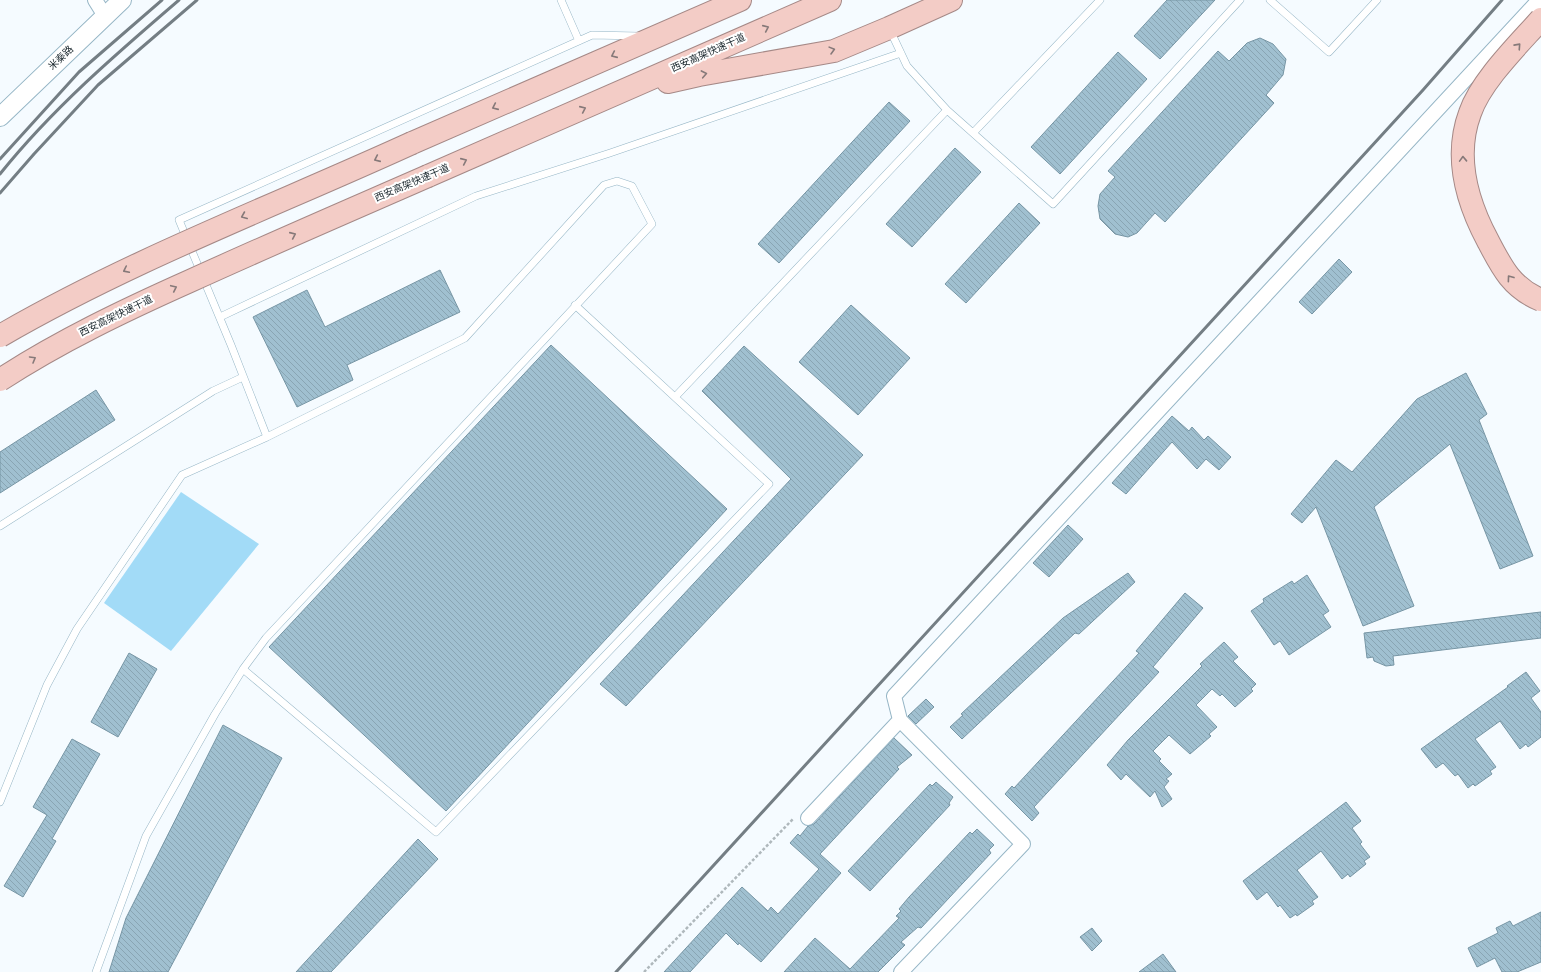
<svg xmlns="http://www.w3.org/2000/svg" width="1541" height="972" font-family="'Fira Sans','Noto Sans SC',sans-serif">
<style>
.garden{fill:#a2dbf7}
.building{fill:url(#building-back-hatch);stroke:#7695a4}
.lines{fill:none;stroke-linecap:round;stroke-linejoin:round}
.service-casing{stroke:#96b6c6;stroke-width:8}
.minor-casing{stroke:#96b6c6;stroke-width:16}
.tertiary-casing{stroke:#96b6c6;stroke-width:20}
.trunk-casing{stroke:#a58987;stroke-width:24}
.path{stroke:#afb8bc;stroke-width:2.5;stroke-dasharray:3 2;stroke-linecap:butt}
.service{stroke:#fff;stroke-width:7}
.minor{stroke:#fff;stroke-width:14}
.tertiary{stroke:#fff;stroke-width:18}
.trunk{stroke:#f3ccc6;stroke-width:22}
.rail{stroke:#747e84;stroke-width:3}
.trunk-bridge-casing{stroke:#a58987;stroke-width:24;stroke-linecap:butt}
.trunk-bridge{stroke:#f3ccc6;stroke-width:22}
.oneway{stroke:#867979}
.labels{text-anchor:middle;dominant-baseline:central;stroke-width:4;stroke-linejoin:round;paint-order:stroke}
.street-label{font-size:10px;fill:#19262c;stroke:#fff}
</style>
<defs>
<pattern id="building-back-hatch" width="6" height="6" patternUnits="userSpaceOnUse"><rect width="6" height="6" fill="#a0c0d0"/><path d="M-1 5l2 2M0 0l6 6M5-1l2 2" fill="none" stroke="#89a5b3"/></pattern>
</defs>
<rect width="100%" height="100%" fill="#f5fbff"/>
<path class="garden" d="M181,492L259,544L171,651L104,603Z"/>
<path class="building" d="M1167,0H1215L1160,59L1134,36Z
M1260,38L1273,44L1286,59L1283,75L1266,95L1274,103L1165,222L1155,213L1137,233L1128,237L1115,234L1100,219L1098,206L1100,194L1115,177L1108,171L1218,51L1229,61L1247,43Z
M1118,52L1147,79L1060,174L1031,147Z
M889,102L910,121L779,263L758,244Z
M955,148L981,172L912,247L886,224Z
M1019,203L1040,223L966,303L945,284Z
M1339,259L1352,272L1312,314L1299,302Z
M440,270L460,312L347,365L353,380L297,407L253,317L307,290L325,327Z
M851,305L910,358L858,415L799,362Z
M551,345L727,509L446,811L269,647Z
M744,346L863,455L626,706L600,684L791,479L702,391Z
M1466,373L1487,414L1479,420L1533,556L1500,569L1450,444L1374,507L1414,606L1363,626L1316,507L1302,523L1291,514L1336,460L1352,472L1417,399Z
M96,390L115,420L0,493V452Z
M1172,416L1189,431L1192,427L1204,440L1208,436L1231,457L1219,470L1206,459L1197,469L1172,442L1126,494L1112,483Z
M1068,525L1083,539L1049,577L1033,563Z
M1128,573L1135,582L1079,634L1075,633L962,739L950,727L963,715L961,714L1063,618Z
M1307,575L1329,611L1323,615L1331,627L1289,655L1280,641L1274,645L1251,611L1264,602L1263,599L1292,581L1294,584Z
M1185,593L1203,608L1153,667L1159,672L1034,807L1039,813L1032,821L1005,794L1012,786L1014,788L1139,653L1136,651Z
M1541,612V638L1393,656L1394,665L1386,666L1374,661L1373,657L1367,658L1364,633Z
M1224,642L1238,657L1233,661L1256,684L1251,689L1253,691L1235,707L1222,694L1220,696L1212,689L1196,705L1217,727L1209,734L1211,736L1190,754L1169,735L1153,751L1161,759L1159,761L1172,774L1166,779L1169,781L1164,787L1172,799L1162,807L1155,791L1150,797L1126,774L1121,780L1107,765L1128,740L1202,666L1200,664Z
M129,653L157,669L118,737L91,722Z
M1526,672L1540,691L1531,698L1541,712V737L1528,747L1526,744L1520,749L1500,721L1475,739L1496,767L1490,771L1492,774L1475,786L1473,784L1468,788L1458,774L1455,776L1443,763L1436,768L1421,749L1508,687L1507,686Z
M926,699L934,707L916,724L908,716Z
M223,725L282,758L168,972H109L126,918Z
M894,738L912,755L897,767L899,769L820,854L841,873L761,962L739,943L738,945L726,933L690,972H664L742,887L768,911L771,907L778,914L819,869L790,843L798,834L800,836L808,826L814,824Z
M72,739L100,754L52,839L56,841L23,897L4,886L47,815L33,807Z
M936,782L953,797L949,803L950,805L870,891L848,871L930,784L932,786Z
M1346,802L1361,821L1352,828L1362,842L1360,844L1370,857L1364,861L1366,864L1350,877L1348,874L1342,879L1321,851L1297,870L1318,897L1312,901L1314,904L1297,916L1296,914L1290,918L1280,905L1278,907L1267,892L1257,900L1243,881Z
M977,829L994,845L989,850L991,853L921,928L918,927L901,942L905,945L878,972H784L815,938L850,969L899,918L896,916L901,911L899,909L909,897L970,832L972,834Z
M418,839L438,859L331,972H296Z
M1541,912V962L1517,972H1502L1495,958L1477,967L1468,948L1498,933L1496,928L1510,921L1513,926Z
M1092,928L1102,941L1092,951L1080,937Z
M1163,954L1176,972H1139Z"/>
<g class="lines">
<g class="service-casing">
<path id="service" d="M561,0L579,41
M1270,0L1329,52L1377,0
M890,30L907,66L947,110L1053,204L1240,0
M973,133L1100,0
M220,317L476,196L610,153L901,53
M676,396L947,110
M0,526L213,391L243,377
M243,669L436,832L769,484L575,305
M0,802L47,685L77,629L182,475L267,437L231,345L179,220L592,35L639,36
M96,972L146,836L215,714L243,669L266,638L652,224L632,186L617,181L604,185L465,338L267,437"/>
</g>
<g class="minor-casing">
<path id="minor" d="M95,0L105,16
M808,818L900,720
M901,972L1023,844L900,720L894,696L1539,0"/>
</g>
<g class="tertiary-casing">
<path id="tertiary" d="M0,117L122,0"/>
</g>
<g class="trunk-casing">
<path id="trunk" d="M668,82L699,75L834,51L889,28L951,0
M412,143L740,0
M428,176L830,0"/>
</g>
<path class="path" d="M644,972L794,818"/>
<use href="#service" class="service"/>
<use href="#minor" class="minor"/>
<use href="#tertiary" class="tertiary"/>
<use href="#trunk" class="trunk"/>
<path class="rail" d="M0,159L79,72L162,0
M0,174C52,109 116,54 179,0
M0,193L34,154L98,85L197,0
M616,972L1423,90L1502,0"/>
<g class="trunk-bridge-casing">
<path id="trunk-bridge" d="M1541,19C1518,45 1481,81 1470,113C1454,156 1467,202 1488,241C1502,268 1512,288 1541,300
M0,336C131,260 274,206 412,143
M0,380C60,341 125,310 190,281C269,245 348,211 428,176"/>
</g>
<use href="#trunk-bridge" class="trunk-bridge"/>
</g>
<defs><path id="oneway-chevron" d="M-2-3.5L2.5 0L-2 3.5" fill="none" stroke-width="1.6" stroke-linecap="round" stroke-linejoin="round"/></defs>
<g class="oneway">
<use href="#oneway-chevron" transform="translate(766 28) rotate(-24)"/>
<use href="#oneway-chevron" transform="translate(1518 46) rotate(-48)"/>
<use href="#oneway-chevron" transform="translate(832 50) rotate(-15)"/>
<use href="#oneway-chevron" transform="translate(614 55) rotate(156)"/>
<use href="#oneway-chevron" transform="translate(704 74) rotate(-11)"/>
<use href="#oneway-chevron" transform="translate(495 107) rotate(156)"/>
<use href="#oneway-chevron" transform="translate(583 109) rotate(-24)"/>
<use href="#oneway-chevron" transform="translate(377 159) rotate(156)"/>
<use href="#oneway-chevron" transform="translate(1463 159) rotate(-92)"/>
<use href="#oneway-chevron" transform="translate(464 161) rotate(-24)"/>
<use href="#oneway-chevron" transform="translate(244 216) rotate(157)"/>
<use href="#oneway-chevron" transform="translate(293 235) rotate(-24)"/>
<use href="#oneway-chevron" transform="translate(126 270) rotate(154)"/>
<use href="#oneway-chevron" transform="translate(1510 278) rotate(-126)"/>
<use href="#oneway-chevron" transform="translate(174 288) rotate(-25)"/>
<use href="#oneway-chevron" transform="translate(33 359) rotate(-30)"/>
</g>
<g class="labels">
<g class="street-label">
<text transform="translate(708 53) rotate(-24)">西安高架快速干道</text>
<text transform="translate(61 58) rotate(-44)">米秦路</text>
<text transform="translate(412 183) rotate(-23)">西安高架快速干道</text>
<text transform="translate(116 316) rotate(-26)">西安高架快速干道</text>
</g>
</g>
</svg>
